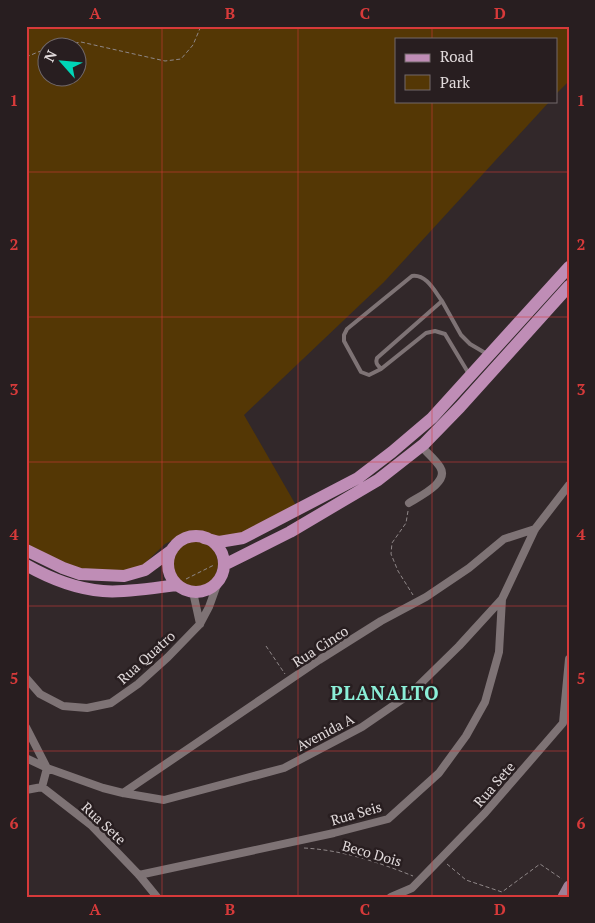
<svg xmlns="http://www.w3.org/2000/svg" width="595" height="923" font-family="'PT Serif',serif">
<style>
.green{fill:#543705;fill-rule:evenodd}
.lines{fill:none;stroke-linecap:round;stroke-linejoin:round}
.path{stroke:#8f8788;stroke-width:1;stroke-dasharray:4 2.5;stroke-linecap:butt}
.lane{stroke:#7e7375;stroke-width:4}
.street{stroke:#7e7375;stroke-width:8}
.secondary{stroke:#9e8096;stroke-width:11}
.primary{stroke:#bf8db6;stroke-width:12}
.grid{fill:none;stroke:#d73a3a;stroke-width:1;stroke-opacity:0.55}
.labels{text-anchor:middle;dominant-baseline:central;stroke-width:5;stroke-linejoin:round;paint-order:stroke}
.street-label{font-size:14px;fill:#e1dadb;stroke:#281e20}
.district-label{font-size:19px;font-weight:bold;letter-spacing:1px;fill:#8befd8;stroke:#281e20}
.neatline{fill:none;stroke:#d73a3a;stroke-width:2}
.grid-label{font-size:16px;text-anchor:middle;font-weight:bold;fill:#d73a3a}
</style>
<rect width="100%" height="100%" fill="#32282a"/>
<path class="green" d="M26,26H569V81L556,94V39H396V101H550L384,282L244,415L297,507L238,538L209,537L194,533L180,536L165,544L141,567L125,574L85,573L26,547ZM48,48H78V78H48Z
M172 564a23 23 0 1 1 46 0a23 23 0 1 1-46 0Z"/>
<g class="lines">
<path class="path" d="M49,48L81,42L165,61L181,59L193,45L201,26
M26,57L48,48
M408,511L406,523L392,543L391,554L398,571L413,595
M186,579L214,565
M266,646L285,674
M304,848C342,850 378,862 413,876
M447,864L466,880L502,892L540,864L562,879"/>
<path class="lane" d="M381,369L369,375L361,372L344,341V335L347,329L412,276C426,274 434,290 442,301
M469,374L445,334L435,331L426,333L381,369C378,365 375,364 377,358L442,301L461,335L470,344L487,354"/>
<path class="street" d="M409,503C420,496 450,482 440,467C435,459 427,453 421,446
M193,592L200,624
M26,678L40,694L63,706L87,708L111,703L138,684L168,657L200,624L209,607L218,582
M26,727L47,768
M26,758L47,768L103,788L123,793L164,800L284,768L362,727L410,694L459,646L502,599L535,529L569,485
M47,768L42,787L91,825L139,875L157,897
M26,790L42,787
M123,793L319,660L381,621L426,597L469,568L504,539L535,529
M139,875L334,833L388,819L439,773L466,736L485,702L499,652L502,599
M391,897L412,888L485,813L563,723L569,659"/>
<path class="secondary" d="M563,897L569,886"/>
<path class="primary" d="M168 564a28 28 0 1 1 56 0a28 28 0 1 1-56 0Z
M204,538L219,542L243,538L358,478L392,452L432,418L569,267
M26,550L63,568L80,574L124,576L145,570L172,550
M26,565C49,578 77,589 103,591C124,593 156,588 177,585
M224,565L290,532L378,480L424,444L460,407L569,286"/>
</g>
<path class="grid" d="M162,26V897M298,26V897M432,26V39M432,101V897M26,172H569M26,317H569M26,462H569M26,606H569M26,751H569"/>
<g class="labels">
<g class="street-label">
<text transform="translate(320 646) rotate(-33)">Rua Cinco</text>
<text transform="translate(146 657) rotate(-42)">Rua Quatro</text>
<text transform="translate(325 732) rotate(-28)">Avenida A</text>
<text transform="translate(494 784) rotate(-49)">Rua Sete</text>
<text transform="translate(356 813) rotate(-16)">Rua Seis</text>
<text transform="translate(104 823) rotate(43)">Rua Sete</text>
<text transform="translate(372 853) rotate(16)">Beco Dois</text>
</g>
<g class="district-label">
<text x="385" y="692">PLANALTO</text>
</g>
</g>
<rect width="595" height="923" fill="none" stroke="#281e20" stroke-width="55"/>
<rect x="395" y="38" width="162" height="65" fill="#281e20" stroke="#72696b"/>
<rect x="405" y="54" width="25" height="8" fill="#bf8db6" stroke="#72696b"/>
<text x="440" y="62" font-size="15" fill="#e1dadb">Road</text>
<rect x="405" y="75" width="25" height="15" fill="#543705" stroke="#72696b"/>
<text x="440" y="88" font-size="15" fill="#e1dadb">Park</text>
<g transform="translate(62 62) rotate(297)"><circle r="24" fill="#281e20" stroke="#72696b"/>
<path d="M0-4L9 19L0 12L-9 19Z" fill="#00d5b7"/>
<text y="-8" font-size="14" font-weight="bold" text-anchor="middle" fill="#e1dadb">N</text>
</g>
<rect x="28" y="28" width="540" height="868" class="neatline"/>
<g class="grid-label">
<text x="95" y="19">A</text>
<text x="230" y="19">B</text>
<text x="365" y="19">C</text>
<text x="500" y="19">D</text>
<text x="14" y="106">1</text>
<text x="581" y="106">1</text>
<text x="14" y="250">2</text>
<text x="581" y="250">2</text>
<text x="14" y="395">3</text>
<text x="581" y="395">3</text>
<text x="14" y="540">4</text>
<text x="581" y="540">4</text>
<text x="14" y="684">5</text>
<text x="581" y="684">5</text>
<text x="14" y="829">6</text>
<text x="581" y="829">6</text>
<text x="95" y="915">A</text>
<text x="230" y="915">B</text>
<text x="365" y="915">C</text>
<text x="500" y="915">D</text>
</g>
</svg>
